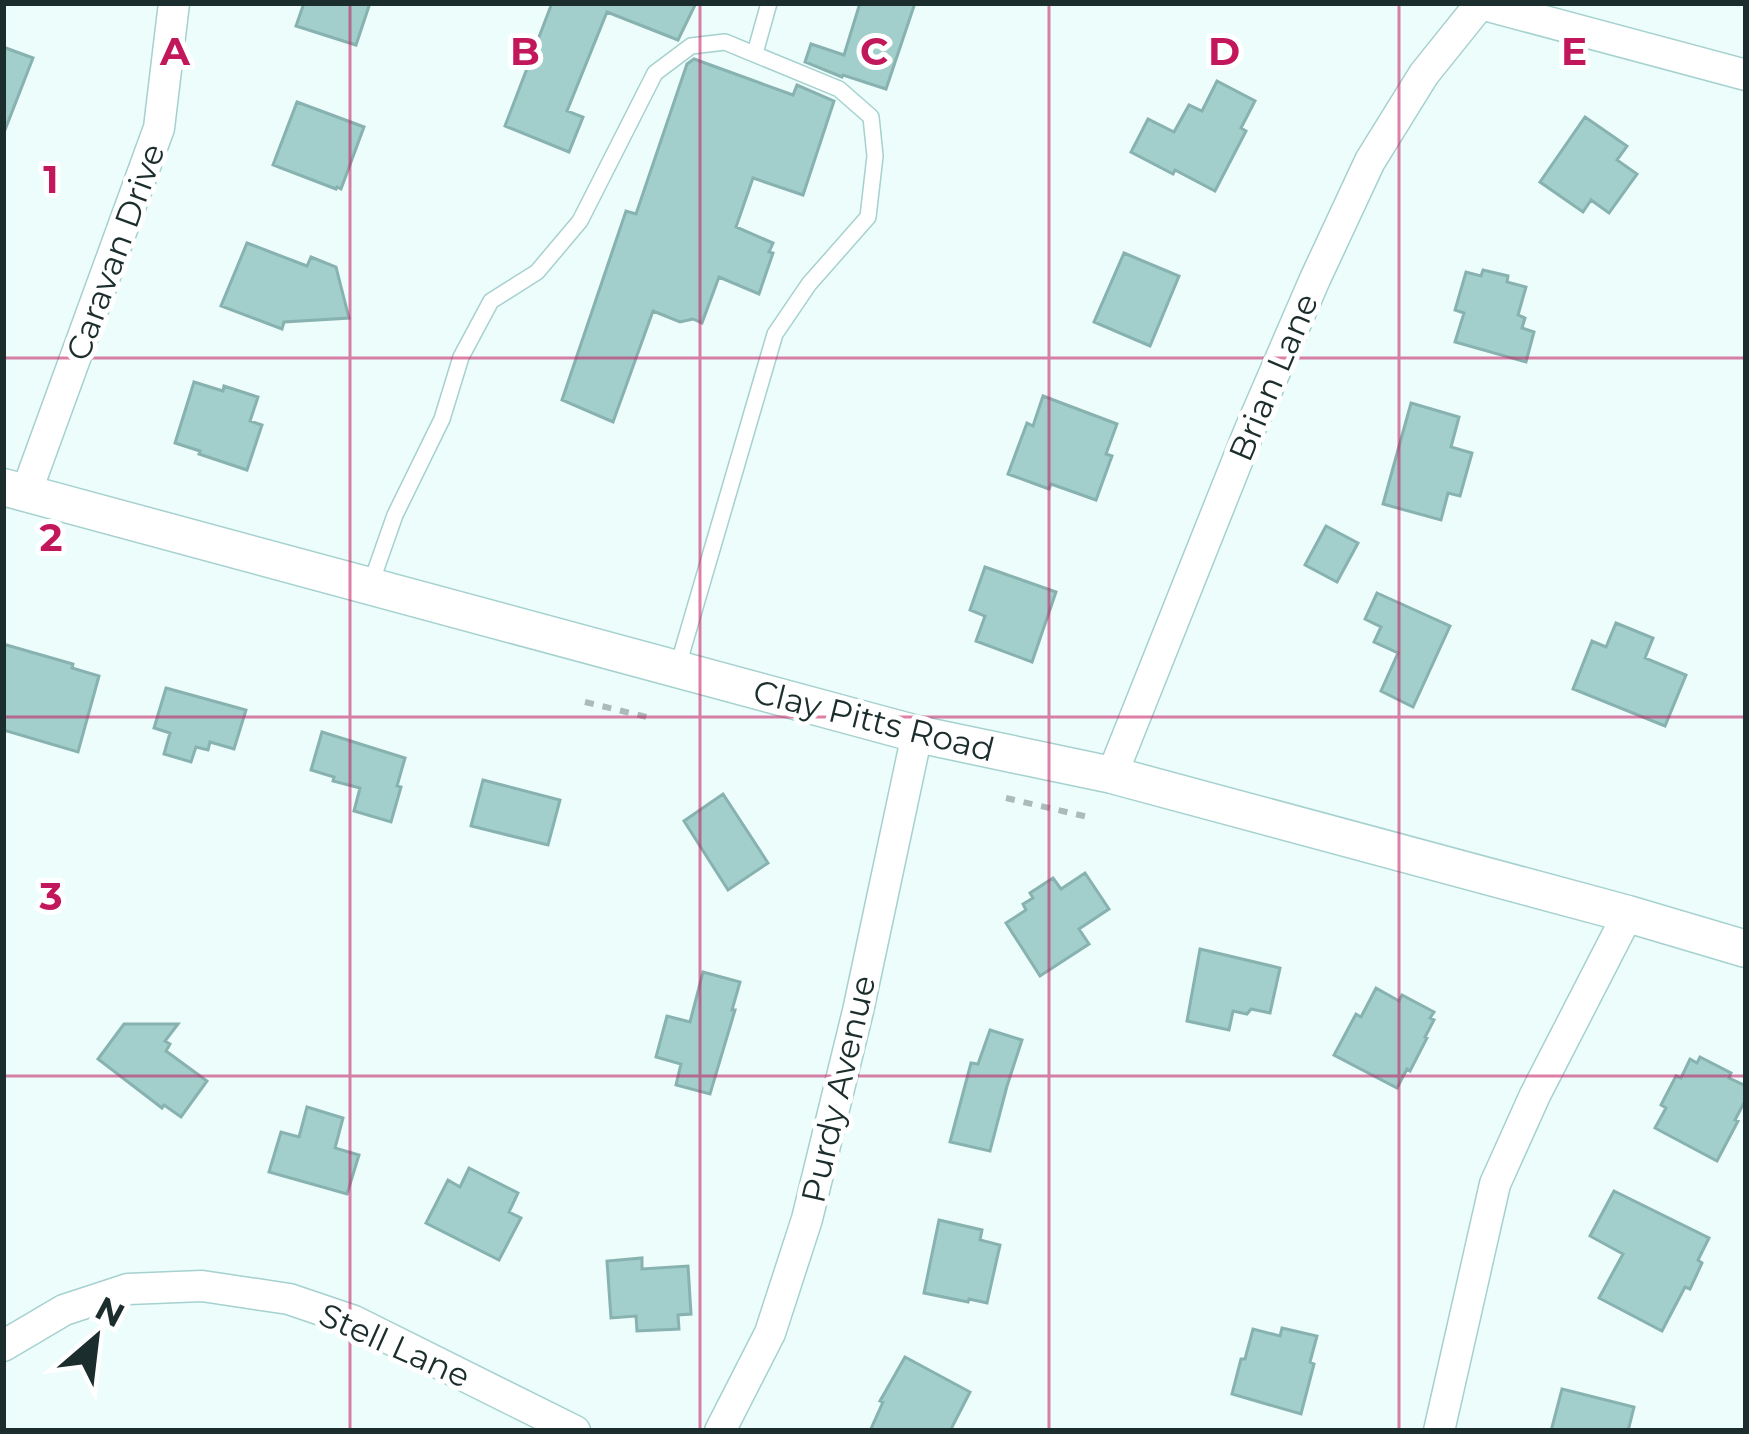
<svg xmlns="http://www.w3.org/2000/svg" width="1749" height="1434" font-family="Montserrat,sans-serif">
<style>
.building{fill:#a2cecc;stroke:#87b2b0;stroke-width:3}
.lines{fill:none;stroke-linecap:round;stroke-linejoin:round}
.service-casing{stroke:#a5d1ce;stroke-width:18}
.minor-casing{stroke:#a5d1ce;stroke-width:33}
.tertiary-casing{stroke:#a5d1ce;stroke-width:39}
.path{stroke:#aabbba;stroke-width:6;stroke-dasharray:9 9;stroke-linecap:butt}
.service{stroke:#fff;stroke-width:15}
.minor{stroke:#fff;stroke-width:30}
.tertiary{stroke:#fff;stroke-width:36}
.grid{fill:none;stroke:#c2185b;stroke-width:3;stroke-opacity:0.55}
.labels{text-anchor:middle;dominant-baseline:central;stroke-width:10;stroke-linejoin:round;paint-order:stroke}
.street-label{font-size:33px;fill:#1b2d2c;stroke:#fff}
.grid-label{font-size:39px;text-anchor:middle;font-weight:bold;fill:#c2185b;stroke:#fff;stroke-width:10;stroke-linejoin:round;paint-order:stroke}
</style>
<rect width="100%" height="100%" fill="#ecfdfc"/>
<path class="building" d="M304,3H370L356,45L296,26Z
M552,3H696L678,40L607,12L567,111L583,117L569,152L505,126Z
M860,3H915L886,89L843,75L842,77L805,62L811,44L844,55Z
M3,47L33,58L5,130H3Z
M694,59L793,95L797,85L834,101L803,195L753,178L736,227L773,243L769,252L773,253L759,294L719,277L702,323L693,319L680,322L653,311L613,422L562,400L626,211L636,214L687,64Z
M1217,81L1255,101L1241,128L1246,131L1215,191L1175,170L1173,174L1131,152L1148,119L1174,132L1189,105L1202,111Z
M297,102L364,127L341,189L337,187L336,189L273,165Z
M1585,117L1627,146L1617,160L1637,174L1609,213L1591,200L1583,212L1540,182Z
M247,243L307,266L311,257L336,267L349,318L284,322L282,329L221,306Z
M1124,253L1179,276L1150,346L1094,322Z
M1483,270L1508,276L1507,282L1526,287L1518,315L1525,318L1522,328L1534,332L1526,362L1455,342L1464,313L1455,310L1466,272L1481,276Z
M194,382L223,391L224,386L258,397L250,421L262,425L247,470L199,454L200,451L175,443Z
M1043,396L1117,424L1106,454L1112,456L1096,500L1051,484L1049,489L1008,474L1027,423L1033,426Z
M1411,403L1459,417L1451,447L1472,453L1460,496L1448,493L1441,520L1383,504Z
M1326,526L1358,543L1337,582L1305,565Z
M985,567L1056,592L1032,662L976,641L985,616L970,610Z
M1377,593L1450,626L1413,707L1381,691L1398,653L1374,642L1381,627L1365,619Z
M1616,623L1653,638L1645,658L1686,675L1665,726L1573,689L1592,641L1606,647Z
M3,644L73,664L72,668L99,676L78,752L3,730Z
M166,688L246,710L234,749L210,742L208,750L196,747L191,762L164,754L170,733L154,728Z
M322,732L405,758L397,786L401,787L391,822L354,811L360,788L333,781L334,777L311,770Z
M483,780L560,800L548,845L471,826Z
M723,794L768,863L728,890L684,821Z
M1085,873L1109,909L1079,929L1089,944L1040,976L1006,923L1026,910L1023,904L1033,898L1030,893L1053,878L1061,889Z
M1200,949L1280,968L1270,1013L1251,1009L1247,1014L1233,1011L1229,1030L1187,1021Z
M703,972L740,982L732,1010H735L710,1094L676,1085L681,1064L656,1057L667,1016L690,1022Z
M1376,988L1399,1001L1402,995L1434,1012L1430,1018L1434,1020L1425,1037L1427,1038L1410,1071L1407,1069L1397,1088L1334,1055L1356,1014L1361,1017Z
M124,1024H178L165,1041L170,1044L166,1051L207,1081L181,1117L164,1105L162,1108L98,1059Z
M990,1030L1022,1040L1007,1086L990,1151L950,1142L971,1063L978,1064Z
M1700,1057L1731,1073L1729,1078L1746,1086V1099L1735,1120L1738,1121L1717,1161L1655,1128L1666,1108L1661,1105L1676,1076L1681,1078L1690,1059L1697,1063Z
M307,1107L343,1118L335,1148L359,1155L347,1194L269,1172L281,1132L299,1137Z
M469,1168L518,1193L509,1212L521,1218L499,1260L426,1223L448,1180L460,1187Z
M1614,1191L1709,1238L1698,1260L1702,1263L1690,1289L1685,1287L1662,1331L1599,1298L1623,1254L1590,1236Z
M939,1220L982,1230L980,1240L1000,1245L987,1303L969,1299L968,1302L924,1293Z
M642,1258V1269L688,1266L691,1314L678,1315L679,1329L637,1331L636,1316L611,1318L607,1261Z
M1282,1328L1317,1336L1310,1362L1314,1364L1301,1414L1232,1394L1241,1359H1245L1253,1329L1280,1336Z
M905,1357L970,1392L950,1431H870L883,1402L880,1401Z
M1562,1389L1634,1407L1628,1431H1551Z"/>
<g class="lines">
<g class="service-casing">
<path id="service" d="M755,53L769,3
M370,586L395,515L442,419L461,357L491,301L537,272L580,221L655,73L691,46L725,42L839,89L871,117L875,156L868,217L809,284L775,334L677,669"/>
</g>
<g class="minor-casing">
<path id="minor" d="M1477,3L1746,75
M26,493L159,128L174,3
M1112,775L1248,434L1315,279L1370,161L1424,74L1481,3
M3,1346L64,1310L128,1289L202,1286L289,1299L354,1321L575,1431
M720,1431L770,1333L807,1219L858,1011L917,734
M1439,1431L1495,1184L1535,1095L1628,914"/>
</g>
<g class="tertiary-casing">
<path id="tertiary" d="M3,487L917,734L1112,775L1628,914L1746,949"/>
</g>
<path class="path" d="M585,702L647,717
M1006,798L1088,817"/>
<use href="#service" class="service"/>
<use href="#minor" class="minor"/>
<use href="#tertiary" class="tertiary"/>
</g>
<path class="grid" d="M350,3V1431M700,3V1431M1049,3V1431M1399,3V1431M3,358H1746M3,717H1746M3,1076H1746"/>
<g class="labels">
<g class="street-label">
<text transform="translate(115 252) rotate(-70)">Caravan Drive</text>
<text transform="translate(1273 377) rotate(-67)">Brian Lane</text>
<text transform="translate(874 720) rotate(14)">Clay Pitts Road</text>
<text transform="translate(838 1089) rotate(-77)">Purdy Avenue</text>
<text transform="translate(395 1345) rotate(24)">Stell Lane</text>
</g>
</g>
<g class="grid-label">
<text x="175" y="65">A</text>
<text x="525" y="65">B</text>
<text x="874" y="65">C</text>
<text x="1224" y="65">D</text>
<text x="1574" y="65">E</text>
<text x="51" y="193">1</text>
<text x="51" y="551">2</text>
<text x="51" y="910">3</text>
</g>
<rect width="1749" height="1434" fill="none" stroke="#1b2d2c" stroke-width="12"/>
<g transform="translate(96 1338) rotate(28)" stroke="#ffffff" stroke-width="9" paint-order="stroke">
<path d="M0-9L21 45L0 30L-21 45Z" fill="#1b2d2c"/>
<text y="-18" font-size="33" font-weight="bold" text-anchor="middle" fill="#1b2d2c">N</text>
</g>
</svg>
